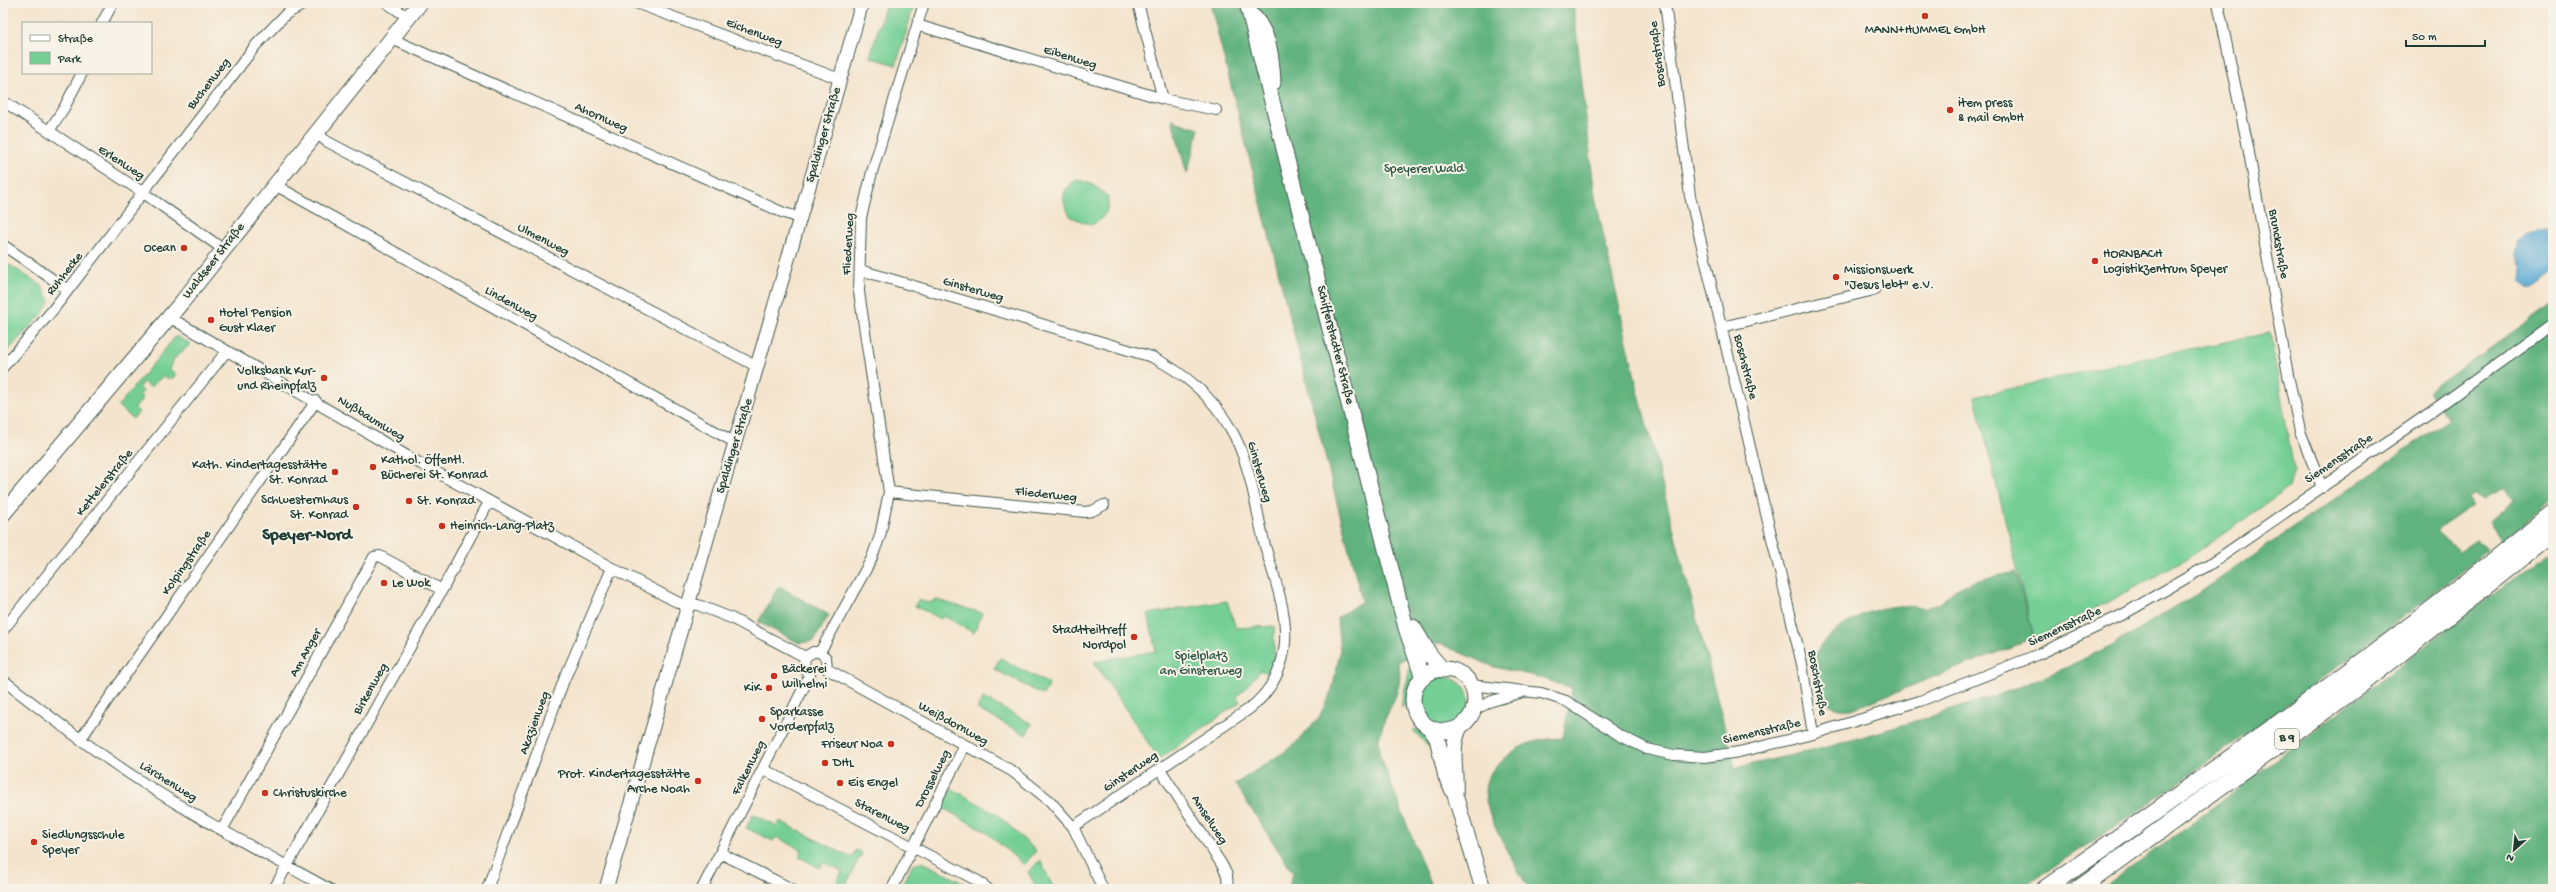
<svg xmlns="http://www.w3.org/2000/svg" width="2556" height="892" font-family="'Gochi Hand',sans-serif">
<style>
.green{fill:#75cf95;stroke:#4a8664}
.forest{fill:#60b27e;stroke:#407859}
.water{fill:#5aa9d4;stroke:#3c7384}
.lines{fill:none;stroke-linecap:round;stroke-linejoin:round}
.minor-casing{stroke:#3f564b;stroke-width:12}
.tertiary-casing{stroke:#3f564b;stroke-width:15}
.secondary-casing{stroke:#3f564b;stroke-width:17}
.trunk-casing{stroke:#3f564b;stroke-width:19}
.minor{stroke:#fff;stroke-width:10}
.tertiary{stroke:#fff;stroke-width:13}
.secondary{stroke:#fff;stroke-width:15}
.trunk{stroke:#fff;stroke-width:17}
.poi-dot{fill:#c8321e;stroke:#f7f3e8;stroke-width:1.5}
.labels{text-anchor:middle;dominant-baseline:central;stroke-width:4;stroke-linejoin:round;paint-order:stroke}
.shield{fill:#f7f3e8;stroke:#60746a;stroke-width:1}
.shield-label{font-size:12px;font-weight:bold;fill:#1f3d34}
.poi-label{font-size:13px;fill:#1f3d34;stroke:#f7f3e8;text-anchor:start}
.street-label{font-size:13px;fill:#1f3d34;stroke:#f7f3e8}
.park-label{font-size:13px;fill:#305a47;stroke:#f7f3e8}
.district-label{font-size:17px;font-weight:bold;fill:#1f3d34;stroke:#f7f3e8}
</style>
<rect width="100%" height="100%" fill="#f7f3e8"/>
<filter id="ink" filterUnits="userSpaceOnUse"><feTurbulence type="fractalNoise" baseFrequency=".025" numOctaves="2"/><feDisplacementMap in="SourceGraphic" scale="8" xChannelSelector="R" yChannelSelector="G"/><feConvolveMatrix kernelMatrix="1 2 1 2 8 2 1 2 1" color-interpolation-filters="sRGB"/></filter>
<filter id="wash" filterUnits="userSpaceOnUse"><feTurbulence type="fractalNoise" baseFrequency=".012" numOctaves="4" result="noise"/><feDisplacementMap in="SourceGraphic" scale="16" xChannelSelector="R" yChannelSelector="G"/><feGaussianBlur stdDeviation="0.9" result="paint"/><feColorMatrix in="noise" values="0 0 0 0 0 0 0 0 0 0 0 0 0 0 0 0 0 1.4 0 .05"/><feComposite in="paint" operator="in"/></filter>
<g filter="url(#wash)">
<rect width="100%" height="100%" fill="#f4e4cd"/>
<path class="green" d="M886,3H903L914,6L896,65L870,57Z
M1076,180C1090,181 1098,188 1108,197C1109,212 1104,219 1091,225L1071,217C1061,201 1060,191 1076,180Z
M3,261L41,285L50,300L43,313L3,356Z
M2270,333L2294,470L2289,488L2190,557L2114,599L2034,638L1975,397L2116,364Z
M176,336L191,344C182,352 174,356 169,369L176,374L172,379L162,377L150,387L143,382L139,387L143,391L140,395L143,398L135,408L139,412L133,419L118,406Z
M918,600L928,603L937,600L982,613L974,633L944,616L941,619L915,606Z
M1227,601L1236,628L1274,626V657L1268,675L1261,670L1237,697L1240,702L1159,759L1094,662L1156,651L1148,614Z
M1000,658L1049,684L1043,695L994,669Z
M1415,666C1416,678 1412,699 1402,708C1401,695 1408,683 1409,670Z
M1419 702a25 25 0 1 1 50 0a25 25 0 1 1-50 0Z
M983,698L1032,724L1026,735L977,709Z
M1421,729C1441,741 1445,787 1450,809L1431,749L1413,730Z
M951,788L998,815L1036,851L1024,865L985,831L941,807Z
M753,814L777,826L780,821L852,858L856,850L862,853L844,889H834L842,871L823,862L820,868L799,857L802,850L776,837L773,841L746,828Z
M1040,860L1042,864L1054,889H1037L1028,872Z
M920,862L925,863L975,889H899L912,866Z"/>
<path class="forest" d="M1210,3H1573L1595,197L1638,391L1735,768L1831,746L1926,718L2012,690L2067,667L2112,645L2202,591L2448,420L2429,391L2553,303V499L2502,541L2489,522L2514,499L2504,488L2484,499L2475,495L2469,498L2472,505L2437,531L2459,551L2476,540L2488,549L2468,567L2305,692L2151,803L2019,889H1529C1515,864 1479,810 1486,783C1488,775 1496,767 1502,761C1520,743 1538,739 1563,738L1572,688L1534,676L1494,667L1438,643L1398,662C1406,691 1386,708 1380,735C1378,740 1379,747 1379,753L1432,889H1288L1293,873L1235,784L1292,747L1319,718L1332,690L1340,652L1337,618L1362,601Z
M1172,120L1199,129L1187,174Z
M2553,549V889H2101L2225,799Z
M2016,572L2034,638L1852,709C1820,713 1817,688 1811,663C1824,630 1864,608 1899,606C1910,605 1924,610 1935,605C1943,602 1948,595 1955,590C1972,579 1997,576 2016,572Z
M779,586L829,615L814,641L799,643L758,622Z"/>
<path class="water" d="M2553,231V275L2534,290L2528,289L2521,282L2522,268L2515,254L2518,242L2526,235Z"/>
</g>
<g filter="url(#ink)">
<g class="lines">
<g class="minor-casing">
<path id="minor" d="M387,3L409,18
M636,3L840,79
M1138,3L1163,99
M1665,3L1690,196L1802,664L1813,734
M2218,3L2248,147L2288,375L2300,431L2322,487
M102,23L113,3
M917,25L1163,99L1216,110
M392,39L784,213L801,218
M3,101L142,192L223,249
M49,131L64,108L82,73
M317,133L326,141L758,367
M275,185L736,443
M3,245L68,290
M860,270L1152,357C1184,373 1210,394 1229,426C1250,460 1255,504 1264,542C1273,576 1290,615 1284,651C1280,675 1268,694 1249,709L1073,827
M169,317L421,464L612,568L679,603L698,605L731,618L805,657
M1722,327L1874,290
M3,367L52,311L256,45L286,14L306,3
M889,492L1085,512L1092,511L1104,505
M3,630L226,352
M820,652L871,560L880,536L889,492L859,292L861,218L872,172L924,3
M820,652L826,658L827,669
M827,669L1012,771L1050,801L1073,827L1103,889
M810,675L804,668L805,657L813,652H820
M3,680C49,716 94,751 142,782C202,821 266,854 329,889
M1471,685L1541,693L1566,701L1619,735L1647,749L1674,755L1705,757L1739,752L1813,734L1920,701L2037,655L2122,615L2209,565L2428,414L2553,324
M1474,710L1492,701L1523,692
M80,740L316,401
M763,769L978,881L988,889
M1160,769L1222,865L1227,875L1228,889
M222,830L374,557L380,556L442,590
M720,853L792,889
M274,889L442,590L489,502
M487,889L564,680L612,568
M702,889L810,675
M892,889L965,745"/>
</g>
<g class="tertiary-casing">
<path id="tertiary" d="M606,889L862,3"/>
</g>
<g class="secondary-casing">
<path id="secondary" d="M1247,3L1406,628L1423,678
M1254,17C1270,35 1272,61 1273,83
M3,514L182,302L420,3
M1413,627L1430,655L1443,670
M1413 700a31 31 0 1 1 62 0a31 31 0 1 1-62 0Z
M1429,727L1437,738L1446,777L1455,795L1483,889
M1455,794C1457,770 1449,749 1460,727"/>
</g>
<g class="trunk-casing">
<path id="trunk" d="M2045,889C2218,768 2390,647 2553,513
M2079,889L2360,685L2553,533"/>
</g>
<use href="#minor" class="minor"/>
<use href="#tertiary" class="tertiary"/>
<use href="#secondary" class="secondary"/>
<use href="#trunk" class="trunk"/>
</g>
</g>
<g class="poi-dot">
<circle cx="1925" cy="16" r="4"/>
<circle cx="1950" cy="110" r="4"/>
<circle cx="184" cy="248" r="4"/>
<circle cx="2095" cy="261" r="4"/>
<circle cx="1836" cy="277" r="4"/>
<circle cx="211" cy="320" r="4"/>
<circle cx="324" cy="378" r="4"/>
<circle cx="373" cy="467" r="4"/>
<circle cx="335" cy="472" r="4"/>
<circle cx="409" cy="501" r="4"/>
<circle cx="356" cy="507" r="4"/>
<circle cx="442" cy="526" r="4"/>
<circle cx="384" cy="583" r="4"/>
<circle cx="1134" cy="637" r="4"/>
<circle cx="774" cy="676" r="4"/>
<circle cx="769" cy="688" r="4"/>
<circle cx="762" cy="719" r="4"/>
<circle cx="891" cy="744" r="4"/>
<circle cx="825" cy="763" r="4"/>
<circle cx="698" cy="781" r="4"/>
<circle cx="840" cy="783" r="4"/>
<circle cx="265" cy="793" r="4"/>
<circle cx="34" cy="842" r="4"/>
</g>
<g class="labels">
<rect class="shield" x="2275" y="729" width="24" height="20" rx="3"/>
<g class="shield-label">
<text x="2287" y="739">B 9</text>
</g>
<g class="poi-label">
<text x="1925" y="30" text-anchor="middle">MANN+HUMMEL GmbH</text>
<text x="1958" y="103">item press<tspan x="1958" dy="15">&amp; mail GmbH</tspan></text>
<text x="176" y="248" text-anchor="end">Ocean</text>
<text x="2103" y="254">HORNBACH<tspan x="2103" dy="15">Logistikzentrum Speyer</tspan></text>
<text x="1844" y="270">Missionswerk<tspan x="1844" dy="15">"Jesus lebt" e.V.</tspan></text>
<text x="219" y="313">Hotel Pension<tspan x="219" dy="15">Gust Klaer</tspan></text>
<text x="316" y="371" text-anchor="end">Volksbank Kur-<tspan x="316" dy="15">und Rheinpfalz</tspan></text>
<text x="381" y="460">Kathol. Öffentl.<tspan x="381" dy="15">Bücherei St. Konrad</tspan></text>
<text x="327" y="465" text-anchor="end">Kath. Kindertagesstätte<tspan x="327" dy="15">St. Konrad</tspan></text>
<text x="348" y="500" text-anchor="end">Schwesternhaus<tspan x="348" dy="15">St. Konrad</tspan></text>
<text x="417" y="501">St. Konrad</text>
<text x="450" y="526">Heinrich-Lang-Platz</text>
<text x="392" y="583">Le Wok</text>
<text x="1126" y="630" text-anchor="end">Stadtteiltreff<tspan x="1126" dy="15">Nordpol</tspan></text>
<text x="782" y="669">Bäckerei<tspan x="782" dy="15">Wilhelmi</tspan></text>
<text x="761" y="688" text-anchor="end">KiK</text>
<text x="770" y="712">Sparkasse<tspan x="770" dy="15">Vorderpfalz</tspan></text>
<text x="883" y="744" text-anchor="end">Friseur Noa</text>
<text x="833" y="763">DHL</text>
<text x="690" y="774" text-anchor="end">Prot. Kindertagesstätte<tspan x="690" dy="15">Arche Noah</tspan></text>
<text x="848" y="783">Eis Engel</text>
<text x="273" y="793">Christuskirche</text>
<text x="42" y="835">Siedlungsschule<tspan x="42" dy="15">Speyer</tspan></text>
</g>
<g class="street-label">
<text transform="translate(754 33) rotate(21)">Eichenweg</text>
<text transform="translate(1658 54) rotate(-97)">Boschstraße</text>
<text transform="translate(1070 58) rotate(17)">Eibenweg</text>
<text transform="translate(209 84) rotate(-52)">Buchenweg</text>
<text transform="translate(601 118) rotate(24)">Ahornweg</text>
<text transform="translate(824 135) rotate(-74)">Spaldinger Straße</text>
<text transform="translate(121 163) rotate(33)">Erlenweg</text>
<text transform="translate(543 240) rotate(28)">Ulmenweg</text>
<text transform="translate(849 244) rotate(-87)">Fliederweg</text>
<text transform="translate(2278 244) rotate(80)">Brunckstraße</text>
<text transform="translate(214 261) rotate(-52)">Waldseer Straße</text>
<text transform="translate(65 274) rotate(-52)">Ruhhecke</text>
<text transform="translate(973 290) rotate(16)">Ginsterweg</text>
<text transform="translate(511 304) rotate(29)">Lindenweg</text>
<text transform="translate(1335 345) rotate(76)">Schifferstadter Straße</text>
<text transform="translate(1745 367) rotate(76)">Boschstraße</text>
<text transform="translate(371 419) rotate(31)">Nußbaumweg</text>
<text transform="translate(735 446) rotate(-73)">Spaldinger Straße</text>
<text transform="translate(2339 459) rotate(-34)">Siemensstraße</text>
<text transform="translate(1259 472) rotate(74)">Ginsterweg</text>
<text transform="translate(105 483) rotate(-51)">Kettelerstraße</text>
<text transform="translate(1046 495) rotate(6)">Fliederweg</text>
<text transform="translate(187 563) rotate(-55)">Kolpingstraße</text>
<text transform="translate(2065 627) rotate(-25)">Siemensstraße</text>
<text transform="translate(306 653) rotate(-61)">Am Anger</text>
<text transform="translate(1817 683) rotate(80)">Boschstraße</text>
<text transform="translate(371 689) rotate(-60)">Birkenweg</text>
<text transform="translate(535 723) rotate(-70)">Akazienweg</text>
<text transform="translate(953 724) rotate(29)">Weißdornweg</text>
<text transform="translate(1762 732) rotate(-13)">Siemensstraße</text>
<text transform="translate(749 768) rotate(-63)">Falkenweg</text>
<text transform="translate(1131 772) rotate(-34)">Ginsterweg</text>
<text transform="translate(933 779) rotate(-63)">Drosselweg</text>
<text transform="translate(168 782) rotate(32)">Lärchenweg</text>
<text transform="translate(882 816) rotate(27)">Starenweg</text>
<text transform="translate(1209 820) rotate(57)">Amselweg</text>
</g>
<g class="park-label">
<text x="1424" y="169">Speyerer Wald</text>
<text x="1201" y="656">Spielplatz<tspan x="1201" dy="15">am Ginsterweg</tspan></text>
</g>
<g class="district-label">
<text x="307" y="536">Speyer-Nord</text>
</g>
</g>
<rect width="2556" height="892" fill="none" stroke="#f7f3e8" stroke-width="16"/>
<rect x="22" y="22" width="130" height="52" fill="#f7f3e8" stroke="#a1aaa0"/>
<rect x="30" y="35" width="20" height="6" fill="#ffffff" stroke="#a1aaa0"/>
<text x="58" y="42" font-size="12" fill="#1f3d34">Straße</text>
<rect x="30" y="52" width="20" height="12" fill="#75cf95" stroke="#a1aaa0"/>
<text x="58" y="62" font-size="12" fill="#1f3d34">Park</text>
<g transform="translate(2514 850) rotate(207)" stroke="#f7f3e8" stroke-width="3" paint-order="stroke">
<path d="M0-3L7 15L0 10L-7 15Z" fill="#1f3d34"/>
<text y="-6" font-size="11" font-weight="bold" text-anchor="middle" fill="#1f3d34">N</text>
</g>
<path d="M2406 40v6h79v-6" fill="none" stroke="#1f3d34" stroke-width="2"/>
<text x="2412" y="40" font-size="12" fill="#1f3d34" stroke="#f7f3e8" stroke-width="3" paint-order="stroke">50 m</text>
</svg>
